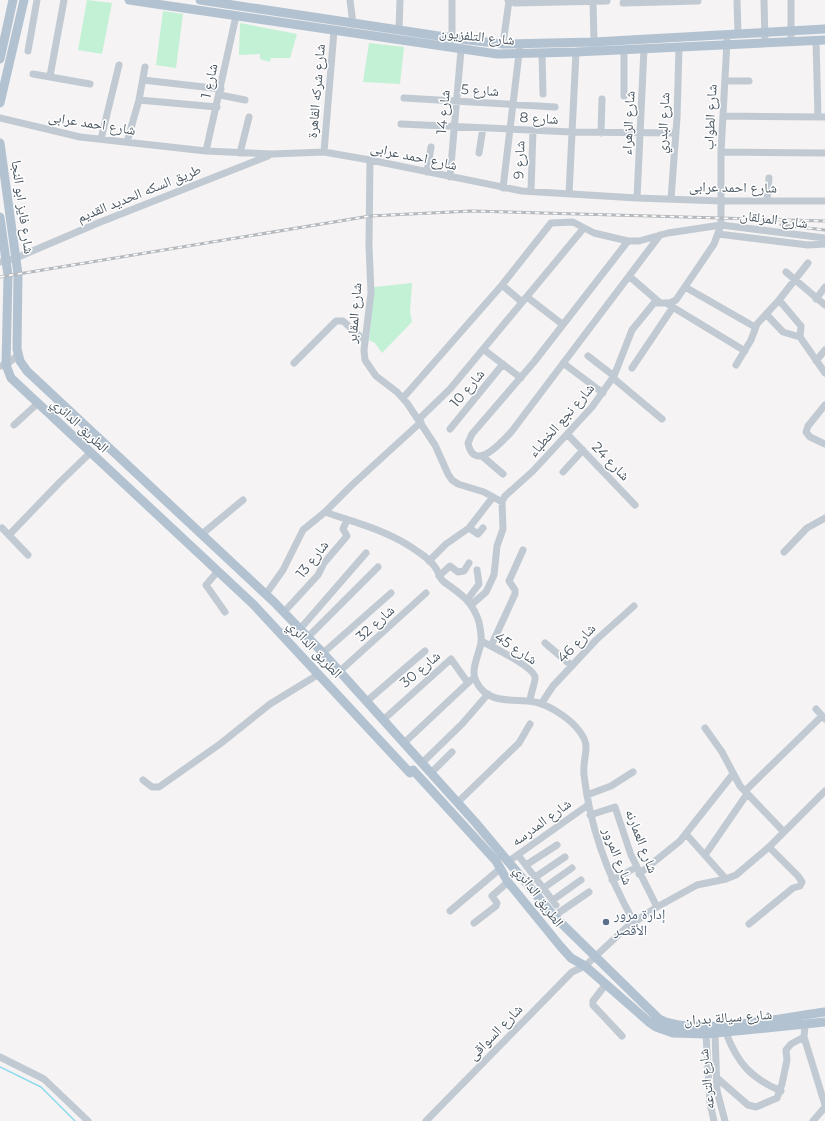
<svg xmlns="http://www.w3.org/2000/svg" width="825" height="1121" font-family="Montserrat,'Noto Naskh Arabic',sans-serif">
<style>
.green{fill:#c3f1d5}
.lines{fill:none;stroke-linecap:round;stroke-linejoin:round}
.stream{stroke:#90daee;stroke-width:1.5}
.minor{stroke:#c1cad2;stroke-width:7}
.major{stroke:#b3c2d1;stroke-width:9}
.rail-casing{stroke:#b5b8bd;stroke-width:3}
.rail{stroke:#fff;stroke-width:1.5;stroke-dasharray:4.5;stroke-linecap:butt}
.service-dot{fill:#5c6f8a;stroke:#fff;stroke-width:1.5}
.labels{text-anchor:middle;dominant-baseline:central;stroke-width:3;stroke-linejoin:round;paint-order:stroke}
.street-label{font-size:14px;fill:#4a5661;stroke:#fff}
.service-label{font-size:14px;fill:#4e5e75;stroke:#fff;text-anchor:start}
</style>
<rect width="100%" height="100%" fill="#f5f3f3"/>
<path class="green" d="M87,0L112,3L102,54L78,50Z
M163,11L183,14L176,68L156,65Z
M240,23L297,34L290,58H271L270,62L260,59V54L239,55Z
M369,43L404,47L400,84L363,82Z
M412,283L410,312L412,322L382,353L375,343L369,340L374,287Z"/>
<g class="lines">
<path class="stream" d="M0,1067L41,1087L75,1121"/>
<path class="minor" d="M350,0L353,24
M508,0L515,3L607,1
M593,0L594,42
M737,0L738,34
M764,0L765,43
M791,0V42
M623,3L698,1
M399,30L400,0
M452,38V0
M816,40L818,117
M503,44L509,1
M28,51L37,0
M542,53L543,94
M33,74L90,84
M50,76L64,0
M143,80L221,89
M725,81H749
M220,95L245,100
M624,96V50
M404,98L555,107
M139,100L217,107
M723,116L825,117
M0,118L80,137L206,151L272,154L324,152L370,160L522,191L637,198L721,201H825
M401,124L572,132L676,133
M601,133L602,99
M101,139L119,65
M127,142L139,100L145,67
M206,151L236,16
M324,152L334,31
M721,152L825,153
M240,153L249,117
M479,153L483,128
M370,160L369,246L371,293L364,350L365,360L376,376L397,392L407,403L435,445L448,474L452,480L458,484L484,492L502,502
M427,172L431,147
M450,177L461,50
M503,188L520,45
M531,191L533,130
M569,194L576,52
M637,198L644,49
M671,199L677,118L679,47
M767,201L769,178
M718,234L808,245L825,244
M628,241L534,362L472,434L468,443C474,474 503,441 512,431L660,235
M0,262L16,258L98,223L268,156
M786,272L825,305
M629,276L659,302
M502,285L522,302
M685,287L755,327
M527,297L562,324
M816,299L825,287
M779,300L801,326L800,337L825,373
M666,303L745,351
M766,314L783,332L800,337
M483,349L521,378
M588,356L614,376
M816,361L825,350
M294,363L336,321H343L365,341
M563,363L603,393
M736,365L751,340L757,324L779,300L808,263
M0,366L6,365L18,355
M632,368L673,307
M613,378L662,419
M403,398L502,285L551,223L573,222L594,233L628,241H639L668,233L721,225L825,238
M825,405L808,426L806,432L810,437L825,444
M419,419L450,389L583,229
M14,425L37,404
M450,429L503,364
M568,435L635,505
M482,456L503,474
M563,472L583,450
M325,512C356,523 390,531 417,551C423,555 431,561 435,567C439,572 439,578 444,582C460,593 473,602 479,622C480,628 482,636 481,643C479,654 470,671 476,681C488,706 514,698 535,702C549,705 567,717 576,727C594,747 582,753 584,775C590,828 608,876 634,922
M2,528L28,555
M469,528L478,534L483,528
M202,534L243,500
M9,535L60,482L90,453
M784,552L807,528L825,518
M429,561L446,544L469,528L493,497
M218,571L206,585L225,612
M439,576L450,566L458,572L464,571L469,563
M266,594L283,570L303,530L325,512L352,485L421,422
M467,600L479,584L477,570
M471,605L486,592L494,575L497,546L503,529L502,502L505,496L533,471L592,407L614,376L632,330L654,303H670L676,300L714,244L721,225V152L727,41
M284,612L318,575L324,563L347,536L343,529L347,520
M300,629L366,553
M308,637L378,567
M481,641C491,646 533,667 535,677C536,681 530,695 530,701
M545,643L572,666
M491,646L515,594V590L509,581L523,550
M323,653L391,593
M340,671L426,593
M367,701L425,651
M541,704L553,686L596,640L634,606
M816,709L825,719
M383,720L451,659L468,683
M705,728L722,752L740,786L784,832
M404,743L471,680
M422,763L462,724L488,694
M431,773L452,752
M143,780L152,787H159L220,744L270,704L319,674
M745,791L822,716
M587,795L611,786L633,772
M458,802L519,743L530,724
M590,815L615,807L631,855L657,907
M686,834L726,879
M518,855L556,905
M705,855L747,794
M509,861L588,805
M526,865L557,845
M639,874L680,841L733,774
M531,880L565,857
M612,880L637,867
M535,894L572,868
M553,900L581,880
M450,911L501,868
M554,916L589,892
M474,923L496,906L497,903L492,896L508,882
M749,924L793,888L800,886L802,882L798,876L769,847
M606,984L593,1001V1005L622,1036
M805,1025L804,1037L825,1105
M726,1033C738,1064 751,1078 781,1091
M706,1034L710,1103L714,1121
M715,1034L717,1091L725,1121
M0,1057L44,1079L88,1121
M717,1078L748,1105L756,1107L777,1098L782,1084L787,1060L786,1050L791,1044L804,1037
M426,1121L572,972L585,966L627,927L657,907L697,885L726,879L736,875L769,847L825,791
M813,1121L825,1107"/>
<path class="major" d="M129,0L497,54L576,52L825,40
M200,0L452,38L503,44L594,42L825,29
M0,59L13,0
M0,103L24,0
M0,143L18,274L17,349L20,361L27,371L274,602L323,653L475,822L554,916L659,1019C692,1037 786,1017 825,1012
M0,217L8,275L6,365L11,378L253,604L410,773L413,770L496,861L508,882L561,947L571,958L585,966L649,1022L656,1027L673,1033L706,1034L825,1022"/>
<g class="rail-casing">
<path id="rail" d="M781,225L825,230
M0,277L370,216L471,211L825,221"/>
</g>
<use href="#rail" class="rail"/>
</g>
<circle class="service-dot" cx="606" cy="922" r="4"/>
<g class="labels">
<g class="street-label">
<text transform="translate(477 36) rotate(6)">شارع التلفزيون</text>
<text transform="translate(209 81) rotate(-78)">شارع 1</text>
<text transform="translate(480 90) rotate(3)">شارع 5</text>
<text transform="translate(316 91) rotate(-85)">شارع شركه القاهرة</text>
<text transform="translate(443 112) rotate(-85)">شارع 14</text>
<text transform="translate(710 117) rotate(-87)">شارع الطواب</text>
<text transform="translate(539 118) rotate(3)">شارع 8</text>
<text transform="translate(92 123) rotate(9)">شارع احمد عرابى</text>
<text transform="translate(628 123) rotate(-87)">شارع الزهراء</text>
<text transform="translate(663 123) rotate(-87)">شارع البدري</text>
<text transform="translate(414 156) rotate(12)">شارع احمد عرابى</text>
<text transform="translate(519 160) rotate(-88)">شارع 9</text>
<text transform="translate(733 187) rotate(1)">شارع احمد عرابى</text>
<text transform="translate(139 193) rotate(-22)">طريق السكه الحديد القديم</text>
<text transform="translate(23 207) rotate(82)">شارع فايز ابو النجا</text>
<text transform="translate(774 219) rotate(7)">شارع المزلقان</text>
<text transform="translate(354 313) rotate(-85)">شارع المقابر</text>
<text transform="translate(467 388) rotate(-50)">شارع 10</text>
<text transform="translate(561 420) rotate(-49)">شارع نجع الخطباء</text>
<text transform="translate(80 425) rotate(43)">الطريق الدائري</text>
<text transform="translate(611 461) rotate(46)">شارع 24</text>
<text transform="translate(312 559) rotate(-52)">شارع 13</text>
<text transform="translate(375 623) rotate(-42)">شارع 32</text>
<text transform="translate(576 643) rotate(-46)">شارع 46</text>
<text transform="translate(516 648) rotate(33)">شارع 45</text>
<text transform="translate(315 649) rotate(47)">الطريق الدائري</text>
<text transform="translate(420 669) rotate(-41)">شارع 30</text>
<text transform="translate(541 822) rotate(-36)">شارع المدرسه</text>
<text transform="translate(642 841) rotate(69)">شارع العمارنه</text>
<text transform="translate(618 856) rotate(69)">شارع المرور</text>
<text transform="translate(539 896) rotate(53)">الطريق الدائري</text>
<text transform="translate(728 1017) rotate(-4)">شارع سيالة بدران</text>
<text transform="translate(495 1032) rotate(-46)">شارع السواقى</text>
<text transform="translate(706 1079) rotate(-96)">شارع الترعه</text>
</g>
<g class="service-label">
<text x="614" y="914">إدارة مرور<tspan x="614" dy="16">الأقصر</tspan></text>
</g>
</g>
</svg>
